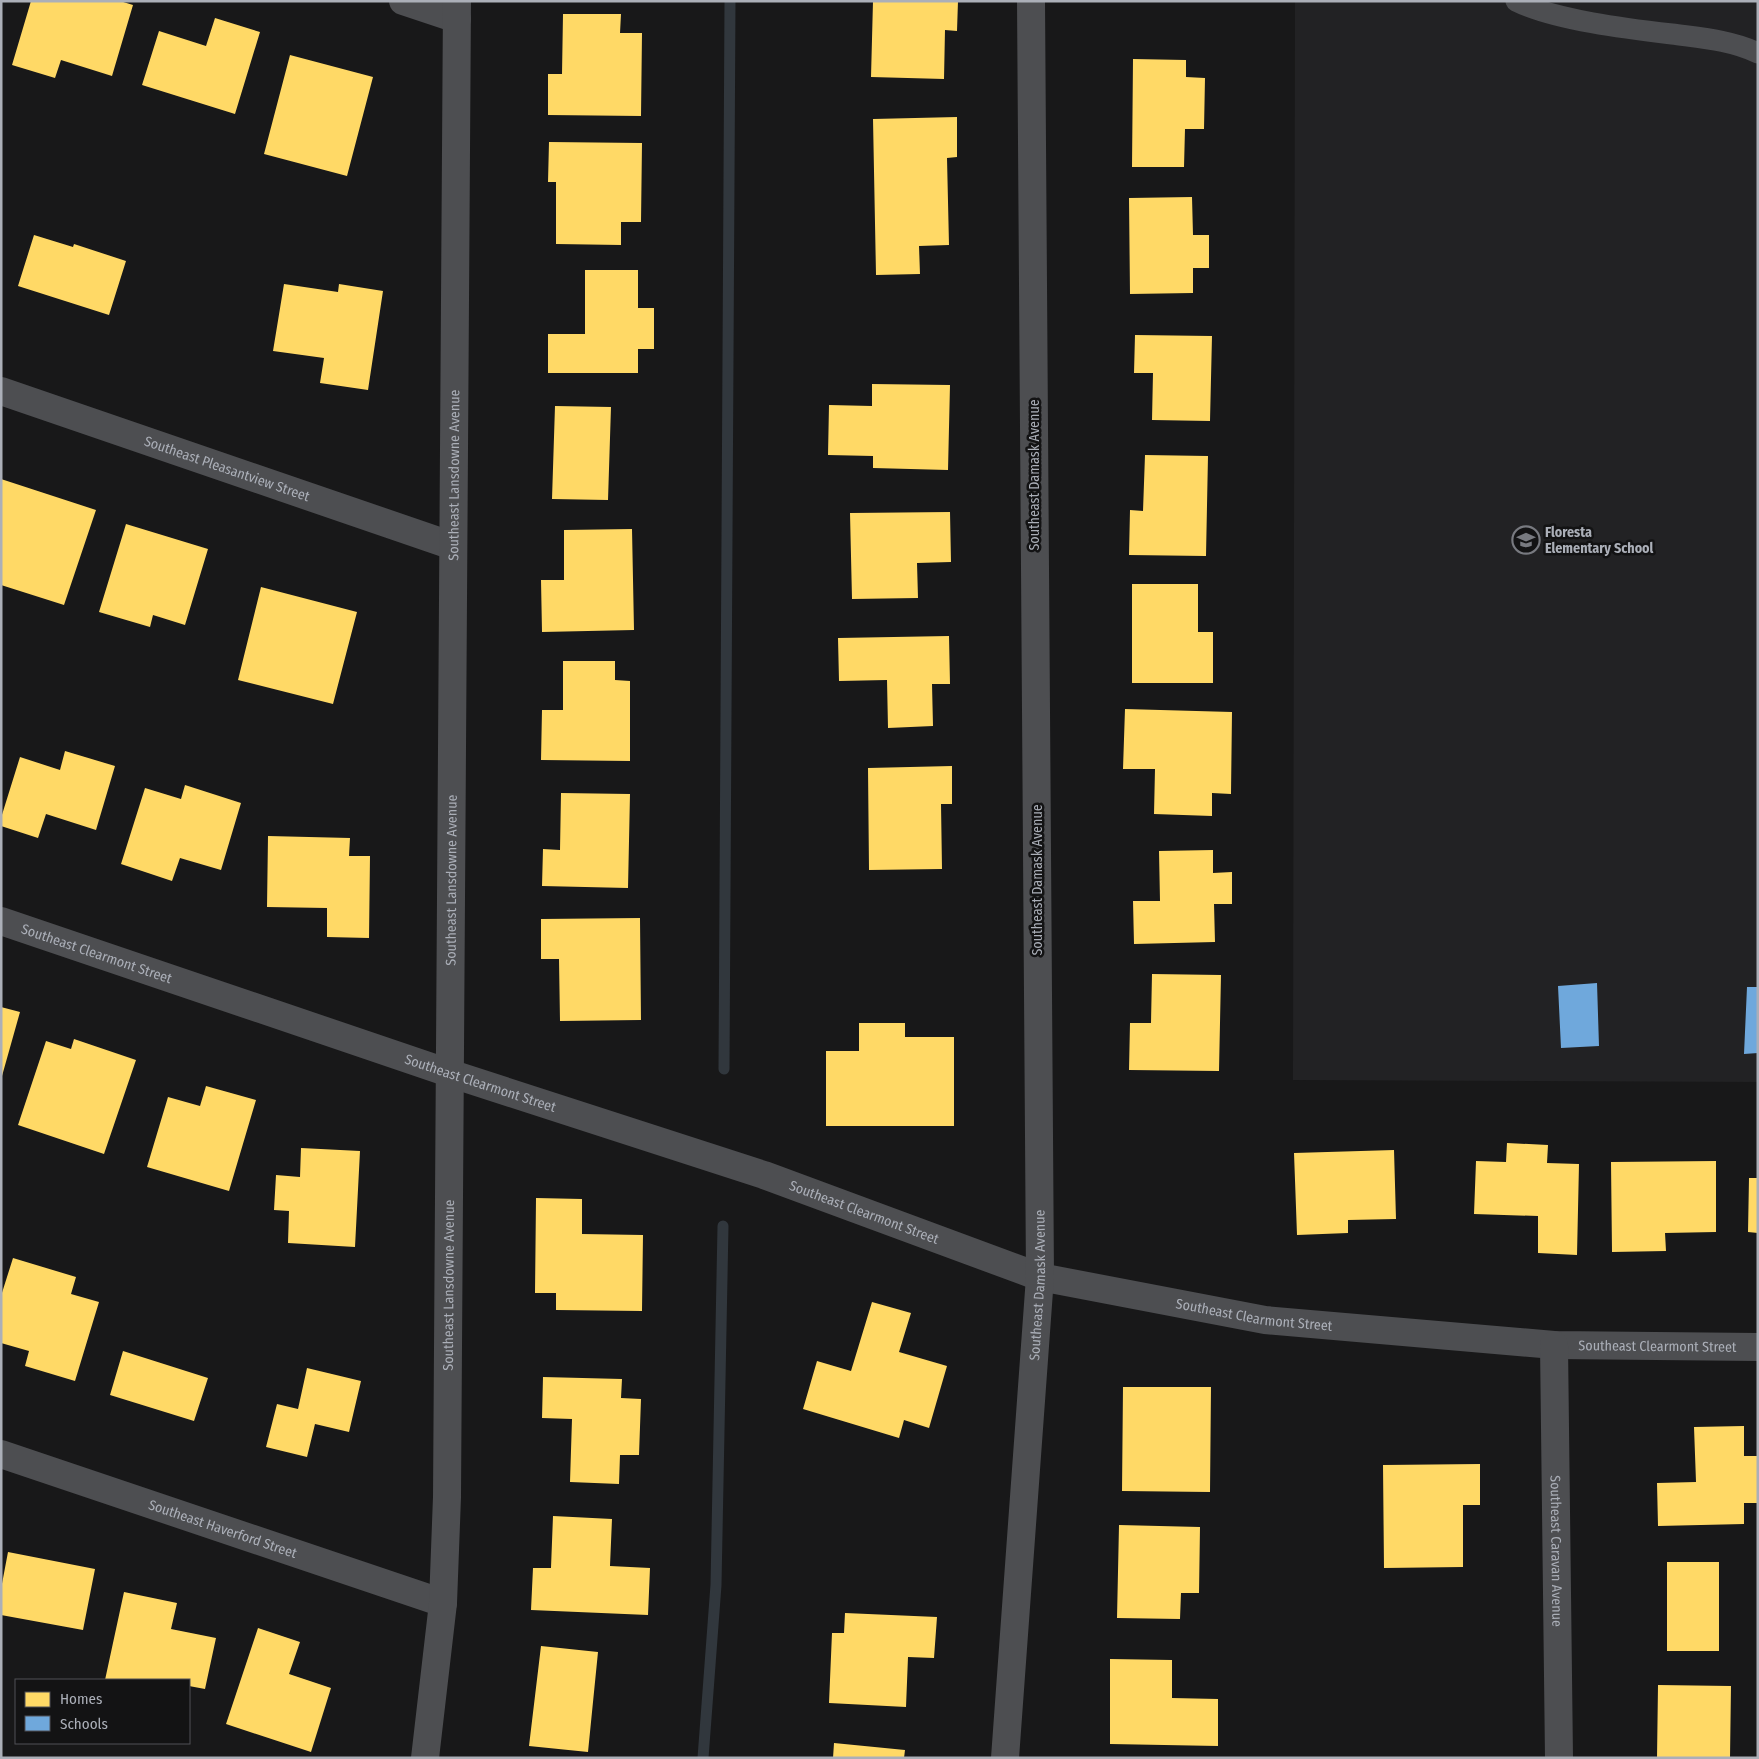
<svg xmlns="http://www.w3.org/2000/svg" width="1759" height="1759" font-family="'Fira Sans Condensed',sans-serif">
<style>
.built{fill:#222224}
.homes{fill:#ffd966}
.schools{fill:#6fa8dc}
.lines{fill:none;stroke-linecap:round;stroke-linejoin:round}
.stream{stroke:#31373d;stroke-width:11}
.lane{stroke:#4d4e51;stroke-width:21}
.street{stroke:#4d4e51;stroke-width:28}
.labels{text-anchor:middle;dominant-baseline:central;stroke-width:5;stroke-linejoin:round;paint-order:stroke}
.street-label{font-size:14px;fill:#abafb8;stroke:#131314}
.poi-label{font-size:14px;font-weight:bold;fill:#abafb8;stroke:#131314;text-anchor:start}
</style>
<rect width="100%" height="100%" fill="#181819"/>
<path class="built" d="M1295,1H1758V1082L1293,1080Z"/>
<path class="homes" d="M31,1H120L133,5L112,76L61,60L55,78L12,65Z
M873,1H958L957,31L945,30L944,79L871,77Z
M563,14H621L620,33H642L641,116L548,115V74H562Z
M215,18L260,32L235,114L142,85L159,31L206,46Z
M290,55L373,77L347,176L264,154Z
M1133,59L1186,60V77L1205,78L1204,129H1185L1184,167H1132Z
M957,117V157L947,158L949,245L919,246L920,274L876,275L873,119Z
M549,142L642,143L641,222H621V245L556,244V182H548Z
M1192,197L1193,235H1209V268H1193V293L1130,294L1129,198Z
M34,235L73,247L74,244L126,261L109,315L18,286Z
M585,270H638V308H654V349H638V373H548V334H585Z
M284,284L338,292L339,284L383,291L368,390L320,383L324,358L273,351Z
M1135,335L1212,336L1210,421L1152,420L1153,373H1134Z
M872,384L950,385L948,470L873,468V456L828,455L829,405L872,406Z
M555,406L611,407L608,500L552,499Z
M1145,455L1208,456L1206,556L1129,555L1130,510L1143,511Z
M1,479L96,510L64,605L1,585Z
M950,512L951,562L917,563L918,598L852,599L850,513Z
M126,524L208,549L185,625L153,615L150,627L99,612Z
M632,529L634,630L542,632L541,580H564V530Z
M1132,584H1198V632H1213V683H1132Z
M261,587L357,612L333,704L238,680Z
M949,636L950,684H932L933,726L888,728L887,680L839,681L838,638Z
M563,661H615V680L630,681V761L541,760L542,710H563Z
M1125,709L1232,712L1231,794L1212,793V816L1154,814L1155,769H1123Z
M65,751L115,766L96,830L46,814L38,838L1,826V818L20,757L60,770Z
M952,766V804H941L942,869L869,870L868,768Z
M185,785L241,803L221,870L180,858L172,881L121,864L145,788L181,799Z
M561,793L630,794L628,888L542,886L543,849L560,850Z
M268,836L350,838L349,856H370L369,938L327,937V908L267,907Z
M1213,850V873L1232,872V904H1214L1215,942L1134,944L1133,901H1160L1159,851Z
M640,918L641,1020L560,1021L559,959H541V919Z
M1152,974L1221,975L1219,1071L1129,1070L1130,1023H1151Z
M1,1007L20,1012L2,1076H1Z
M859,1023H905V1037H954V1126H826V1051H859Z
M74,1039L136,1060L104,1154L18,1125L46,1041L71,1049Z
M206,1086L256,1100L229,1191L147,1167L168,1097L200,1106Z
M1507,1143L1548,1145L1547,1163L1579,1164L1577,1255L1538,1253V1216L1474,1214L1476,1161L1506,1162Z
M301,1148L360,1151L355,1247L288,1243L289,1211L274,1210L276,1175L300,1177Z
M1394,1150L1396,1219L1348,1220V1233L1297,1235L1294,1153Z
M1716,1161V1232L1665,1233L1666,1251L1612,1252L1611,1162Z
M1749,1178H1758V1233L1748,1232Z
M536,1198L582,1199V1234L643,1235L642,1311L556,1310V1293H535Z
M13,1258L76,1277L71,1294L99,1302L75,1381L25,1366L29,1351L1,1343V1296Z
M872,1302L911,1313L899,1352L947,1366L929,1428L904,1420L899,1438L803,1409L817,1361L851,1371Z
M123,1351L208,1378L194,1421L110,1395Z
M307,1368L361,1381L349,1432L315,1424L307,1457L266,1447L277,1404L298,1409Z
M543,1377L622,1379L621,1398L641,1399L639,1455H620L619,1484L570,1482L572,1419L542,1418Z
M1123,1387H1211L1210,1492L1122,1491Z
M1744,1426V1456H1758V1503H1744V1524L1658,1526L1657,1483L1696,1482L1694,1427Z
M1480,1464V1505H1463V1567L1384,1568L1383,1465Z
M553,1516L612,1519L610,1566L650,1568L648,1615L531,1610L533,1568H551Z
M1119,1525L1200,1527L1199,1593H1181L1180,1619L1117,1618Z
M8,1552L95,1569L83,1630L1,1615V1589Z
M1667,1562H1719V1651H1667Z
M124,1592L177,1603L171,1629L216,1638L205,1689L189,1686V1680H105Z
M845,1613L937,1617L934,1658L908,1657L906,1707L829,1703L832,1633H844Z
M258,1628L300,1642L289,1674L331,1688L311,1752L226,1724Z
M541,1646L598,1652L588,1752L529,1746Z
M1110,1659L1172,1660V1698L1218,1699V1746L1110,1744Z
M1658,1685L1731,1686L1730,1758H1657Z
M834,1743L905,1750L904,1758H833Z"/>
<path class="schools" d="M1597,983L1599,1046L1561,1048L1558,986Z
M1747,987H1758V1053L1744,1054Z"/>
<g class="lines">
<path class="stream" d="M724,1069L730,1
M703,1758L716,1585L723,1226"/>
<path class="lane" d="M1516,1C1554,20 1629,29 1672,34C1701,38 1731,40 1758,53"/>
<g class="street">
<path d="M403,1L457,19"/>
<path id="s1" d="M1,391L453,546"/>
<path id="s2" d="M1,921L449,1073L764,1175L1040,1277L1265,1320L1554,1345L1758,1347"/>
<path id="s3" d="M1554,1345L1559,1758"/>
<path id="s4" d="M1,1454L443,1603"/>
<path id="s5" d="M425,1758L443,1603L447,1497L457,1"/>
<path id="s6" d="M1005,1758L1040,1277L1031,1"/>
</g>
</g>
<defs>
<g id="school-ring" transform="scale(1.4375)"><circle r="9.5" fill="#131314" stroke="#787a80" stroke-width="1.5"/><path d="M0-5L7-2L0 1L-7-2ZM-4 1L0 2.5L4 1V4Q0 6-4 4Z" fill="#787a80"/></g>
</defs>
<g fill-rule="evenodd">
<use href="#school-ring" x="1526" y="540"/>
</g>
<g class="labels">
<g class="street-label">
<text stroke="none"><textPath href="#s1" startOffset="239">Southeast Pleasantview Street</textPath></text>
<text stroke="none"><textPath href="#s5" startOffset="1284">Southeast Lansdowne Avenue</textPath></text>
<text transform="translate(1034 475) rotate(-90)">Southeast Damask Avenue</text>
<text stroke="none"><textPath href="#s5" startOffset="879">Southeast Lansdowne Avenue</textPath></text>
<text transform="translate(1037 880) rotate(-90)">Southeast Damask Avenue</text>
<text stroke="none"><textPath href="#s2" startOffset="101">Southeast Clearmont Street</textPath></text>
<text stroke="none"><textPath href="#s2" startOffset="506">Southeast Clearmont Street</textPath></text>
<text stroke="none"><textPath href="#s2" startOffset="911">Southeast Clearmont Street</textPath></text>
<text stroke="none"><textPath href="#s5" startOffset="474">Southeast Lansdowne Avenue</textPath></text>
<text stroke="none"><textPath href="#s6" startOffset="474">Southeast Damask Avenue</textPath></text>
<text stroke="none"><textPath href="#s2" startOffset="1316">Southeast Clearmont Street</textPath></text>
<text stroke="none"><textPath href="#s2" startOffset="1721">Southeast Clearmont Street</textPath></text>
<text stroke="none"><textPath href="#s4" startOffset="234">Southeast Haverford Street</textPath></text>
<text stroke="none"><textPath href="#s3" startOffset="206">Southeast Caravan Avenue</textPath></text>
</g>
<g class="poi-label">
<text x="1545" y="532">Floresta<tspan x="1545" dy="16">Elementary School</tspan></text>
</g>
</g>
<rect width="1759" height="1759" fill="none" stroke="#abafb8" stroke-width="5"/>
<rect x="15" y="1679" width="175" height="65" fill="#131314" stroke="#505156"/>
<rect x="25" y="1692" width="25" height="15" fill="#ffd966" stroke="#505156"/>
<text x="60" y="1704" font-size="15" fill="#abafb8">Homes</text>
<rect x="25" y="1716" width="25" height="15" fill="#6fa8dc" stroke="#505156"/>
<text x="60" y="1729" font-size="15" fill="#abafb8">Schools</text>
</svg>
